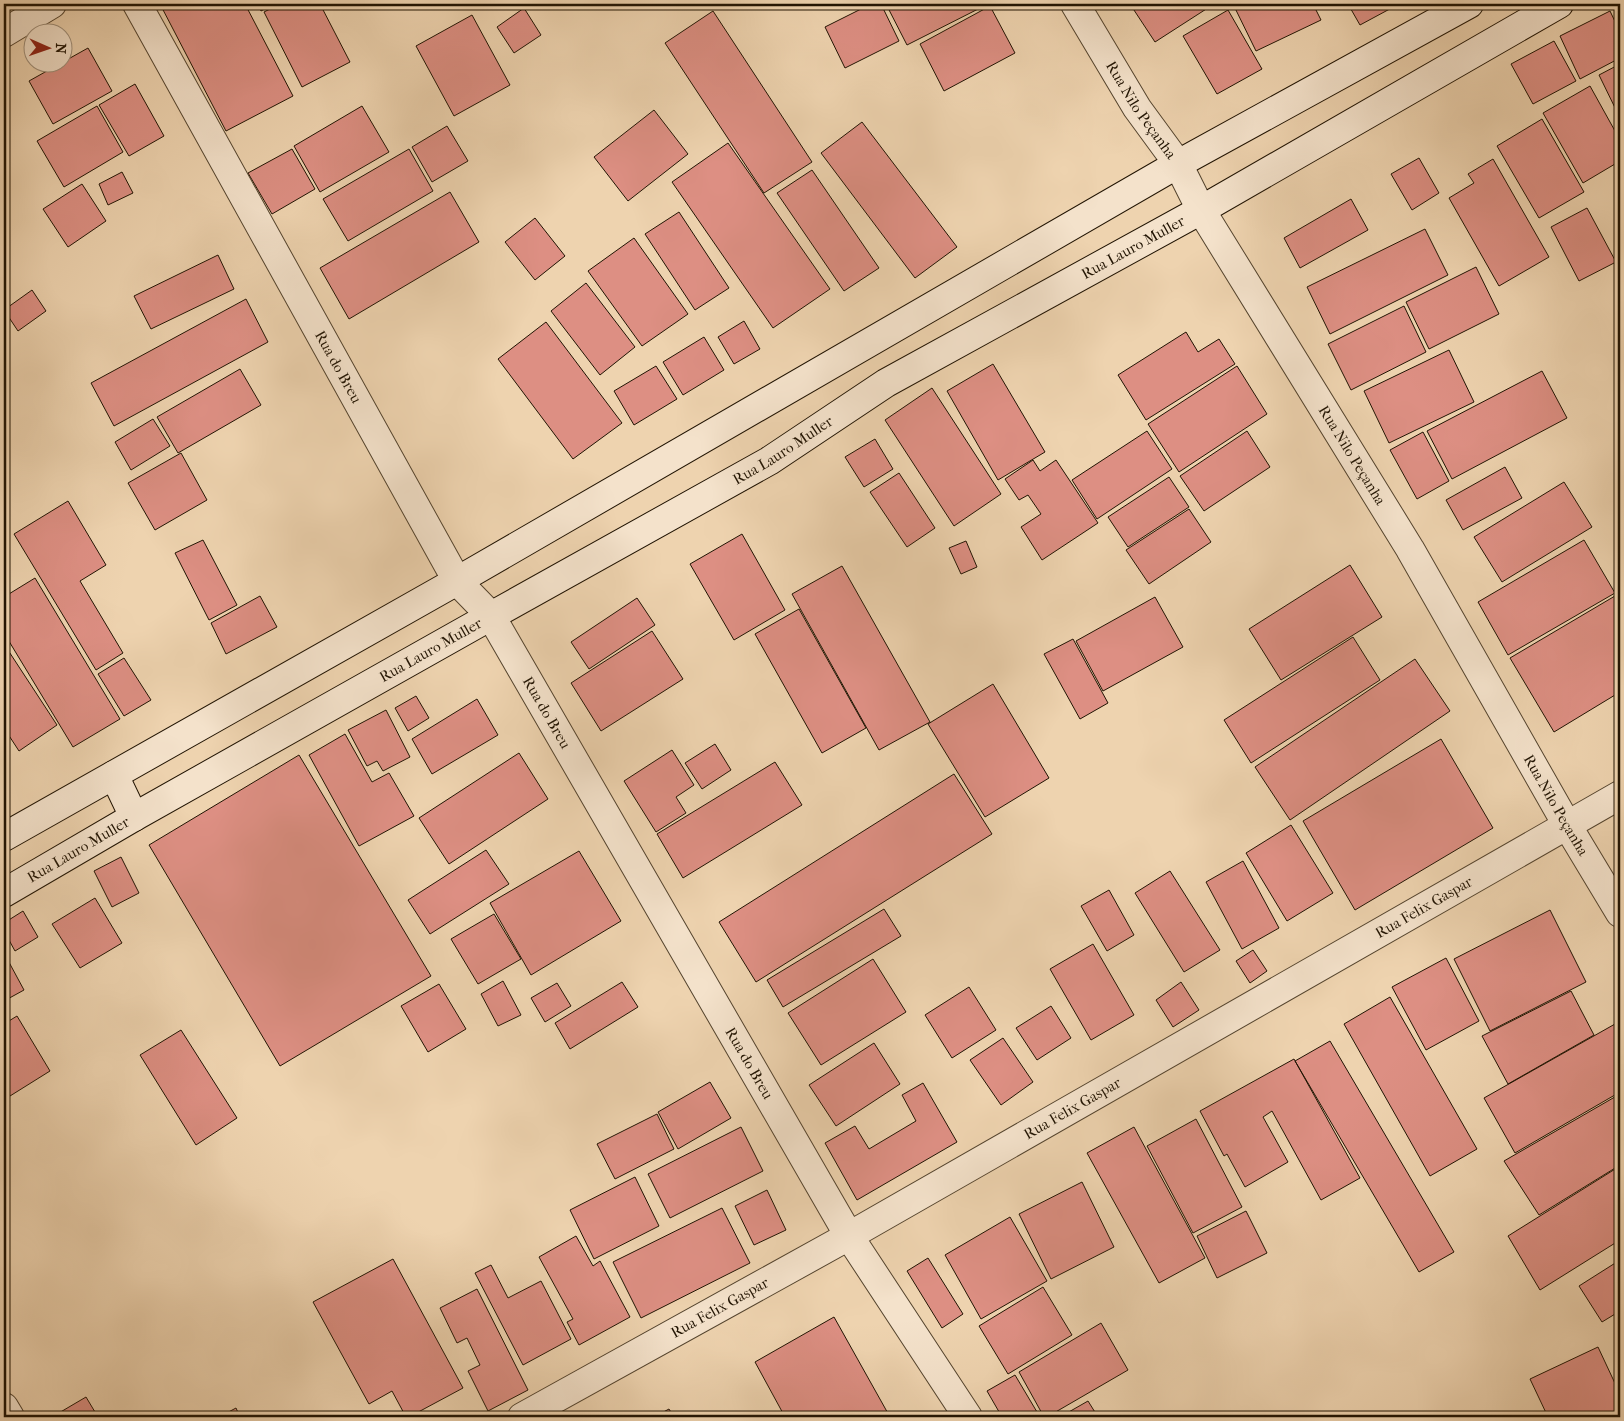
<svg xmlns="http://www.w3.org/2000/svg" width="1624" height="1421" font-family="'IM FELL French Canon',serif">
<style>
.building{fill:#dd8f83;stroke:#211403}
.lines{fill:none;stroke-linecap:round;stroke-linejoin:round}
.street-casing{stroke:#54442e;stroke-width:30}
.secondary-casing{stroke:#211403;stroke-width:30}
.street{stroke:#f4e2cb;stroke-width:28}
.secondary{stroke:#f4e2cb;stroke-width:28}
.labels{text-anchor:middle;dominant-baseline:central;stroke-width:4;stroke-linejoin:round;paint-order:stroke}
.street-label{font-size:15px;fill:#211403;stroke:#f4e2cb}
</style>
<rect width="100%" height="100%" fill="#eed3af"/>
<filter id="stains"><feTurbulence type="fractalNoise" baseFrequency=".004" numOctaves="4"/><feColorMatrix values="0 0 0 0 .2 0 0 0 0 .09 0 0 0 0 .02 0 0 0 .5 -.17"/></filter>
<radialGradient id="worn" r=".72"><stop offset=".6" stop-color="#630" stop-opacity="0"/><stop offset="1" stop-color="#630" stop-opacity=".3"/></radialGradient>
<path class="building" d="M160,4H245L293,96L226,131Z
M258,4H274L261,11Z
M280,4H320L350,62L302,87L264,12Z
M871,4H881L899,41L845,68L825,27Z
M886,4H988L907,45Z
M1130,4H1214L1155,42Z
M1233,4H1313L1321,20L1256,51Z
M1348,4H1399L1360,25Z
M990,6L1015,53L944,91L920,44Z
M524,8L541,35L514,53L497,27Z
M1228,10L1262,69L1217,94L1183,36Z
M713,11L812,162L764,193L665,43Z
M1610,11L1620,32V58L1580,79L1560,36Z
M472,15L510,85L454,116L416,46Z
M1554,41L1576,81L1533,104L1511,64Z
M88,48L112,91L53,124L29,81Z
M1620,64V118L1599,75Z
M135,84L164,136L129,156L99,105Z
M1590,86L1620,140V161L1583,183L1543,113Z
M97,106L123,152L64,187L37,141Z
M362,106L389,152L320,192L294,146Z
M654,110L688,154L628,201L594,157Z
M1542,119L1584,192L1539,218L1497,146Z
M862,122L957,247L915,278L821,153Z
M447,126L468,161L432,182L412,147Z
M728,143L830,289L773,328L672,182Z
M292,149L315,189L272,214L248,173Z
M409,149L433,191L348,241L323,199Z
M1419,158L1439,193L1412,210L1391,174Z
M1493,159L1549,257L1499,286L1449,198L1474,183L1468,174Z
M812,170L879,268L844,291L777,193Z
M122,172L133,193L108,205L99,184Z
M82,184L106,221L68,247L43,209Z
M450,192L479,242L349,319L320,268Z
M1351,199L1368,230L1300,268L1284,238Z
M1587,208L1616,262L1579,281L1551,227Z
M679,212L729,288L695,310L645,234Z
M535,218L565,256L535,280L505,242Z
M1425,229L1448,275L1330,334L1307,287Z
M634,238L688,314L642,346L588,271Z
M218,255L234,289L151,329L134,296Z
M1476,267L1499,314L1429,349L1406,302Z
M586,283L635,347L600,375L551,311Z
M32,290L46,311L18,331L4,310Z
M246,299L268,342L114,426L91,383Z
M1404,306L1426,352L1351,390L1328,344Z
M744,321L760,349L734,364L718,337Z
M546,322L622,423L573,459L498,359Z
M1186,332L1198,352L1219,339L1235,364L1146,420L1118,375Z
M704,337L724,370L683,395L663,362Z
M1449,350L1474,402L1389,443L1364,391Z
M993,364L1045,452L998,480L947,391Z
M656,366L677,399L634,425L614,391Z
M1237,366L1267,414L1179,472L1148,424Z
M240,369L261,405L178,453L157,417Z
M1542,371L1567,418L1452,479L1427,431Z
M932,388L1001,494L954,526L885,420Z
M153,419L170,446L131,470L115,442Z
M1147,431L1172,469L1097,519L1072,480Z
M1247,431L1270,467L1204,511L1180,476Z
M1423,432L1449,481L1417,499L1390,450Z
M875,439L893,469L864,487L845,457Z
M181,453L207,500L155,530L128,483Z
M1033,460L1040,471L1056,460L1098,523L1042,560L1021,527L1041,514L1028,495L1019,500L1005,479Z
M1505,467L1522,498L1463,530L1446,500Z
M899,473L935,528L907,547L870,492Z
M1169,477L1189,507L1128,547L1108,517Z
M1564,482L1592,527L1502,582L1474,537Z
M68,501L106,565L80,581L123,653L96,670L14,534Z
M1189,509L1211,542L1149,584L1126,550Z
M742,534L785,610L734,640L690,564Z
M203,540L237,605L209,620L175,553Z
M1584,540L1615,593L1508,655L1478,602Z
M966,541L977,567L961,574L949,548Z
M1350,565L1382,617L1281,680L1249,629Z
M842,566L930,722L879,750L792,594Z
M35,578L120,719L73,747L4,633V597Z
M1620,593V692L1554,732L1510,658Z
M260,596L277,627L226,654L211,623Z
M1155,597L1183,647L1103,691L1076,641Z
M637,598L655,625L589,669L571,642Z
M799,609L866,728L822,753L755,634Z
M652,631L683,679L601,731L571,683Z
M1353,637L1380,680L1251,763L1224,720Z
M1073,639L1108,703L1080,719L1044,654Z
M4,644L57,725L19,751L4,728Z
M124,658L151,700L124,716L98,674Z
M1415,659L1450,711L1290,820L1255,767Z
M993,684L1049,778L985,817L928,724Z
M416,696L429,718L408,731L395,708Z
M477,699L498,735L432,774L412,739Z
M386,710L410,757L383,771L377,761L367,766L348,730Z
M345,734L372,782L389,773L414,816L359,846L309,755Z
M1441,739L1493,828L1355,910L1303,821Z
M715,744L731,770L702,789L685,763Z
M672,750L694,785L676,797L686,813L656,832L624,781Z
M519,753L548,799L449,864L419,818Z
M299,755L431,976L280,1066L149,845Z
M775,762L802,805L683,878L657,834Z
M954,774L992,834L756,982L719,922Z
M1291,825L1333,893L1287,921L1246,853Z
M486,850L509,884L430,934L408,900Z
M579,851L621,921L531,975L490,903Z
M121,857L139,893L112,907L94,871Z
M1243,861L1279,928L1242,949L1206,882Z
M1170,871L1220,950L1184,972L1135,893Z
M1620,874V897L1610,881Z
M1109,890L1134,935L1107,951L1081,906Z
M95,898L122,943L80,968L52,924Z
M884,909L901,936L783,1007L767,980Z
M1550,910L1586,982L1490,1031L1454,959Z
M23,911L38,937L15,951L4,931V923Z
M494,914L521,959L478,984L451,939Z
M1093,944L1134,1015L1091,1040L1050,969Z
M1253,950L1267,971L1250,983L1236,961Z
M4,953L24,990L4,1001Z
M1446,958L1479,1021L1426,1050L1392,987Z
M873,959L906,1012L821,1065L788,1013Z
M503,981L521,1015L498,1026L481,994Z
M622,982L638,1007L570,1049L555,1023Z
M1181,982L1199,1010L1173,1027L1156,1000Z
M557,983L571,1006L545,1022L531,998Z
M439,984L466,1029L428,1052L401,1006Z
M969,987L996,1030L952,1058L925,1015Z
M1571,991L1594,1035L1508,1084L1482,1036Z
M1390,997L1477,1149L1430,1176L1344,1024Z
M1051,1006L1071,1038L1037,1060L1016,1028Z
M17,1016L50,1071L10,1096L4,1085V1024Z
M1615,1024L1620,1034V1092L1515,1153L1484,1098Z
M181,1030L237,1118L196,1145L140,1055Z
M1003,1038L1033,1082L1001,1105L970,1060Z
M1330,1041L1454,1252L1419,1272L1295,1061Z
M874,1043L900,1084L836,1126L809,1085Z
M1294,1059L1360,1178L1321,1200L1272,1111L1263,1117L1288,1162L1245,1187L1227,1154L1224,1156L1200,1111Z
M710,1082L731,1118L678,1149L658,1112Z
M923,1083L957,1142L857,1200L825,1143L855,1126L869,1149L916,1121L902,1095Z
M1620,1094V1165L1539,1215L1504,1161Z
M657,1114L674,1149L615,1179L597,1144Z
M1196,1119L1242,1207L1193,1233L1147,1146Z
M741,1127L763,1171L670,1218L648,1174Z
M1134,1127L1205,1258L1159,1283L1087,1153Z
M1620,1166V1240L1540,1290L1508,1236Z
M635,1177L659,1226L594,1259L570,1210Z
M1082,1182L1114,1247L1051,1279L1019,1214Z
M767,1190L786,1230L754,1245L735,1206Z
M722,1208L750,1263L641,1318L613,1262Z
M1246,1211L1267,1253L1217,1278L1197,1236Z
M1010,1217L1047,1281L981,1319L945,1255Z
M576,1236L593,1266L600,1261L630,1317L579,1345L567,1322L573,1319L539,1257Z
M928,1258L963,1314L942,1328L907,1271Z
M393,1259L463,1388L409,1417H406L392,1391L369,1404L313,1302Z
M1620,1260V1311L1602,1322L1579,1286Z
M491,1265L508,1298L541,1281L571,1339L523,1365L475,1273Z
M1043,1287L1072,1335L1008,1374L979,1326Z
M477,1289L528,1390L488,1411L468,1371L480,1365L467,1338L457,1343L440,1308Z
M834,1317L890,1417H785L755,1362Z
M1101,1323L1128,1370L1047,1417H1044L1019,1372Z
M1598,1347L1620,1394V1415L1616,1417H1548L1530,1379Z
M1015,1375L1040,1417H1002L987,1391Z
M86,1397L98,1417H52Z
M1088,1401L1098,1417H1060Z
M236,1408L240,1417H219Z
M669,1409L674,1417H654Z"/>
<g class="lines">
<g class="street-casing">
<g id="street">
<path id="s1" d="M137,4L457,581L491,616L849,1236L968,1417"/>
<path id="s2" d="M1075,4L1137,108L1178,164L1201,210L1410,549L1567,825L1620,913"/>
<path d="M4,33L52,4"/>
<path d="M4,1407L10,1417"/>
<path id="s3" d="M522,1417L849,1236L1620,795"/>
</g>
</g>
<g class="secondary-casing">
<g id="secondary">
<path d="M114,775L134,817"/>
<path d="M4,837L457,581L1178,164L1469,4"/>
<path id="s4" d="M4,893L134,817L491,616L769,461L886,383L1201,210L1559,4"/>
</g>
</g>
<use href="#street" class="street"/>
<use href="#secondary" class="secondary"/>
</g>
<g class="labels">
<g class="street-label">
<text stroke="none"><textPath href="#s2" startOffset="125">Rua Nilo Peçanha</textPath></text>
<text stroke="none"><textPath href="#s4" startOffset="1301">Rua Lauro Muller</textPath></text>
<text stroke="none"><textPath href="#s1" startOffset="415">Rua do Breu</textPath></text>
<text stroke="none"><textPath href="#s4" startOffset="896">Rua Lauro Muller</textPath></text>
<text stroke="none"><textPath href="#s2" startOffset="530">Rua Nilo Peçanha</textPath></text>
<text stroke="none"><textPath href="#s4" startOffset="491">Rua Lauro Muller</textPath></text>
<text stroke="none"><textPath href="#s1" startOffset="820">Rua do Breu</textPath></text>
<text stroke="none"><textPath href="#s2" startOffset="935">Rua Nilo Peçanha</textPath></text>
<text stroke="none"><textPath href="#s4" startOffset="86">Rua Lauro Muller</textPath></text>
<text stroke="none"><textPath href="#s3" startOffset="1036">Rua Felix Gaspar</textPath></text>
<text stroke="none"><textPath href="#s1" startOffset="1225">Rua do Breu</textPath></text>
<text stroke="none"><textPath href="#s3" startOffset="631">Rua Felix Gaspar</textPath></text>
<text stroke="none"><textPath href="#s3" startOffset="226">Rua Felix Gaspar</textPath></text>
</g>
</g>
<rect width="1624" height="1421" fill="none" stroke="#eed3af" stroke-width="20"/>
<rect x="5" y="5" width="1614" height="1411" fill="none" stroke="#211403" stroke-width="2.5"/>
<rect x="10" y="10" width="1604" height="1401" fill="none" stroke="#211403"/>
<g transform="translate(48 48) rotate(92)"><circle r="24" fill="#f4e2cb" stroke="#a0907b"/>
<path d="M0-4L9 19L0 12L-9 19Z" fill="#8f2418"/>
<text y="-8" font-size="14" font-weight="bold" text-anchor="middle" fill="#211403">N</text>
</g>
<rect width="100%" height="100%" filter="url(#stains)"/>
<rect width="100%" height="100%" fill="url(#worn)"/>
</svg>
